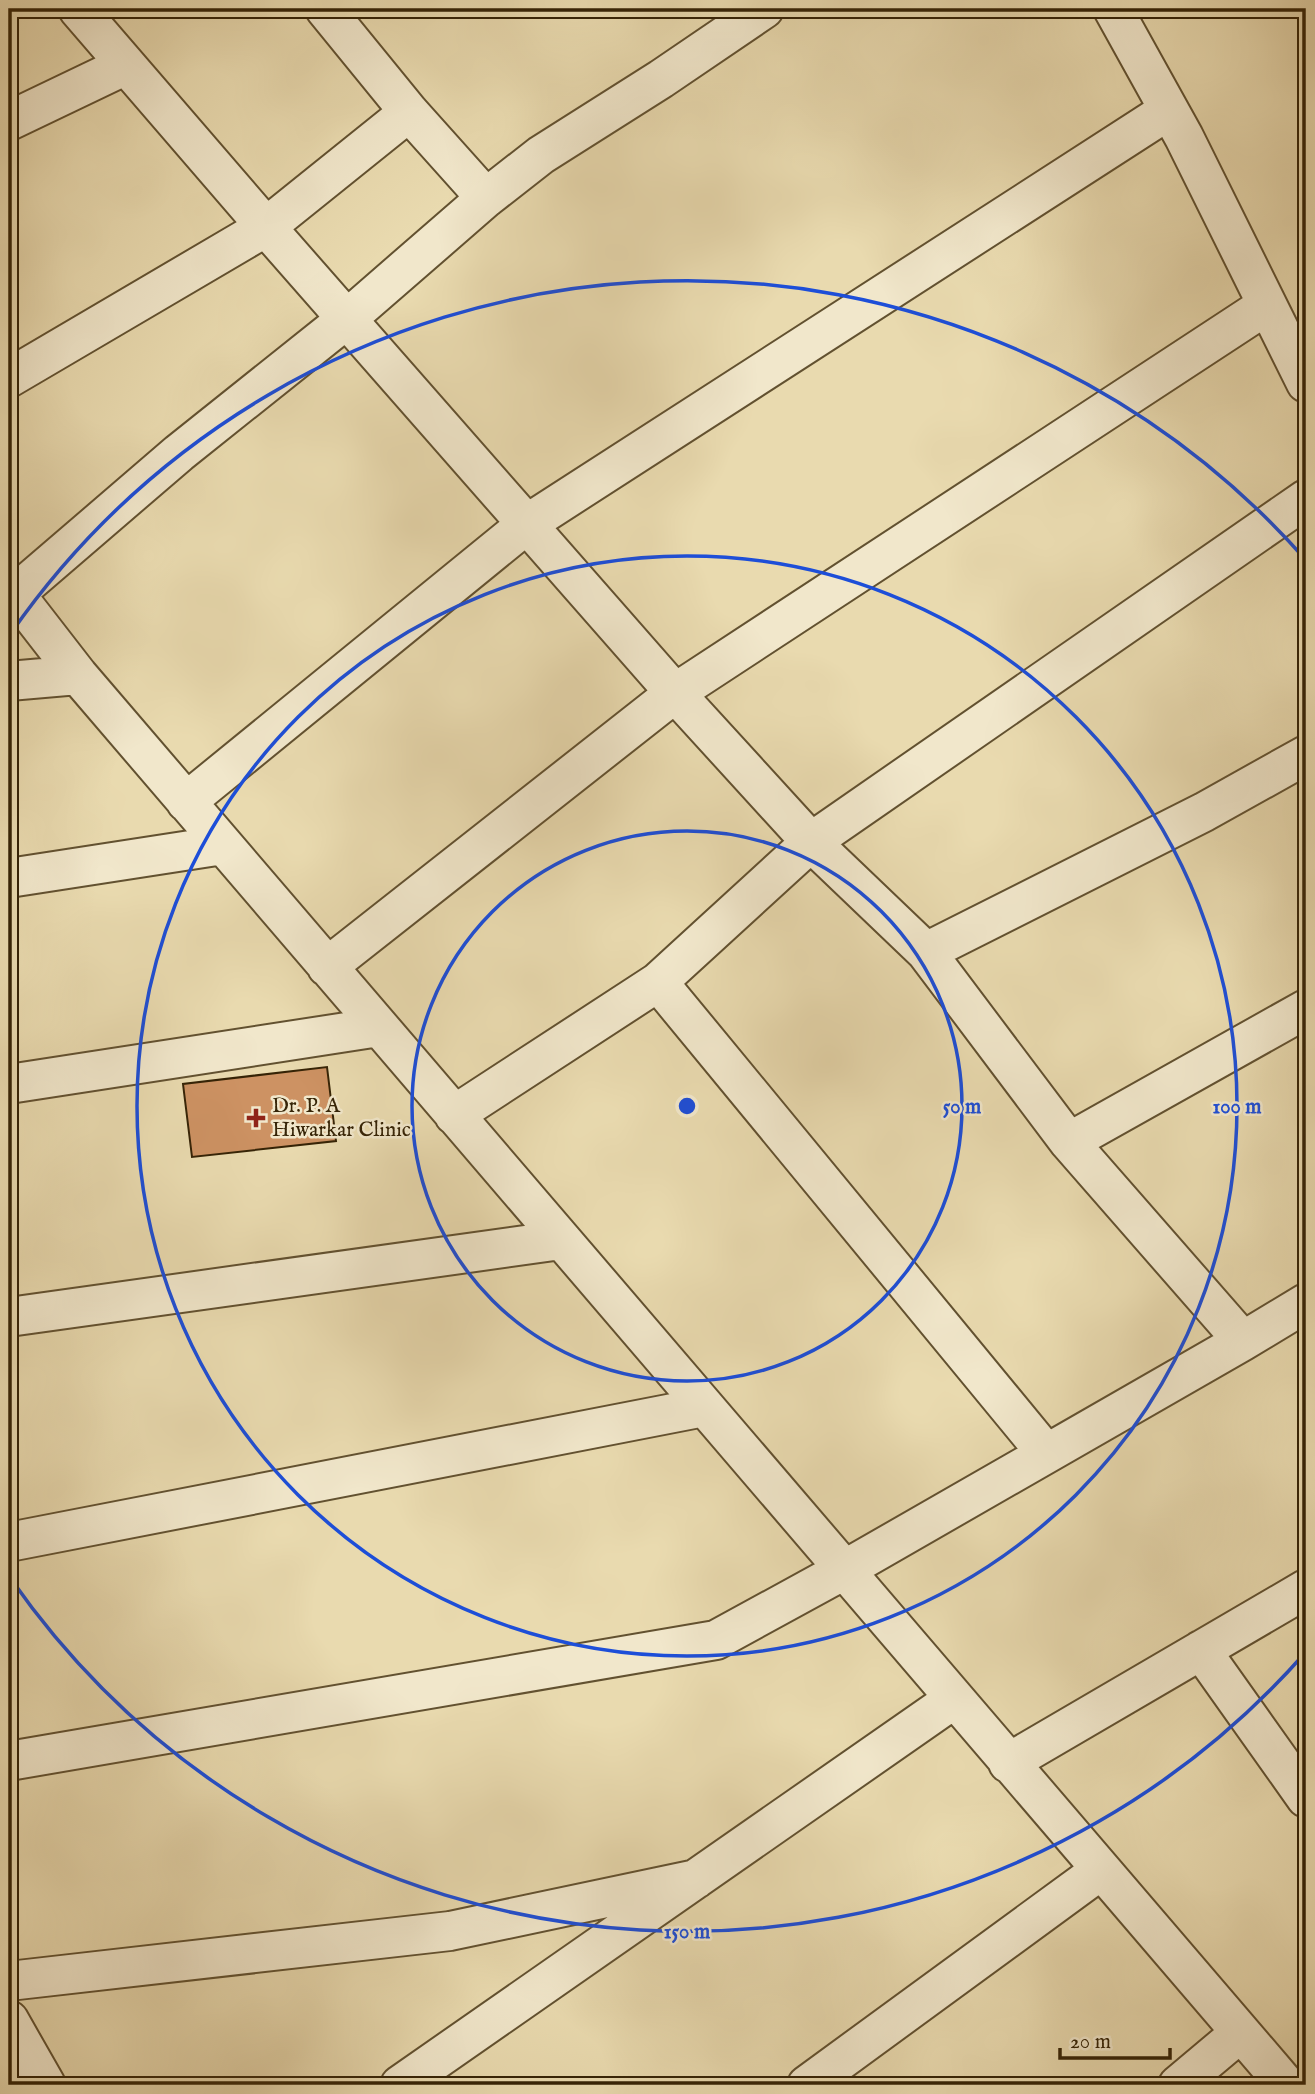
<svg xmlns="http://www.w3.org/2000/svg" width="1315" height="2094" font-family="'IM FELL English',serif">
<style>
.building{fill:#cd9263;stroke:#352306;stroke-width:2}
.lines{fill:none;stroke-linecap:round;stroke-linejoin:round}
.minor-casing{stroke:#625130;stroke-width:42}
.minor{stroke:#f1e7cb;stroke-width:38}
.ring{fill:none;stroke:#1d4ed8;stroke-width:3.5}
.poi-dot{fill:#8f2418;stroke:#f1e7cb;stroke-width:2.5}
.labels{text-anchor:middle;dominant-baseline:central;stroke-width:5;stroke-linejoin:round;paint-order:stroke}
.poi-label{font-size:21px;fill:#352306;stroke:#f1e7cb;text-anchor:start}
.centre{fill:#1d4ed8;stroke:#f1e7cb;stroke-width:3.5}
.ring-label{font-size:21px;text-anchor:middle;font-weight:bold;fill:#1d4ed8;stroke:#f1e7cb;stroke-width:5;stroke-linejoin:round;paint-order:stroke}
</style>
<rect width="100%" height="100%" fill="#e9daaf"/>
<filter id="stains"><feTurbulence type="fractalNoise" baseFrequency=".00286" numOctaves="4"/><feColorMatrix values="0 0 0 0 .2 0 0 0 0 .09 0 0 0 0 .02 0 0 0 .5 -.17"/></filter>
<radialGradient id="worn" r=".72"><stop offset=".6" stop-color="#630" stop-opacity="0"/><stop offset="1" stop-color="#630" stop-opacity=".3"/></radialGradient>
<path class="building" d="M327,1067L336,1141L192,1157L183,1084Z"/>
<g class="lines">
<g class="minor-casing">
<path id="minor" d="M78,9L266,227L675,693L811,842L926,952L1069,1142L1243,1341L1306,1303
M325,9L409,112L486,198
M1113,9L1184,137L1306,383
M9,121L126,65
M9,378L266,227L409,112
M9,586L78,675L1286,2085
M15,594L179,453L348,318L486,198L541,155L661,79L764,9
M9,681L78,675
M186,802L527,524L1169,110
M9,878L223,845
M926,952L1204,812L1306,755
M327,967L675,693L1267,305
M9,1084L379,1027
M454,1115L658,982
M1069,1142L1306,1009
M9,1317L561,1240
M1046,1453L658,982L811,842L1306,499
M9,1542L704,1407
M1201,1650L1306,1798
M9,1761L716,1640L844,1570L1243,1341
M1008,1763L1306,1589
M9,1981L450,1931L696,1879
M9,2020L46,2085
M400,2085L954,1699
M807,2085L1101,1870
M1178,2085L1240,2033"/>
</g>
<use href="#minor" class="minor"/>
</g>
<g class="ring">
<circle cx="687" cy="1106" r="275"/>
<circle cx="687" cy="1106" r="550"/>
<path d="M1305 1653A825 825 0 0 1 11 1579M11 633A825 825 0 0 1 1305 559"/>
</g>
<path class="poi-dot" d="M252.5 1107.5h7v7h7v7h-7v7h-7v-7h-7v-7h7z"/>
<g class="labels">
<g class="poi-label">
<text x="272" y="1106">Dr. P. A<tspan x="272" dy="24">Hiwarkar Clinic</tspan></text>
</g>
</g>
<circle cx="687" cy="1106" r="10" class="centre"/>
<g class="ring-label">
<text x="962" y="1113">50 m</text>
<text x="1237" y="1113">100 m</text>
<text x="687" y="1938">150 m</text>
</g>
<rect width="1315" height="2094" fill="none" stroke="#e9daaf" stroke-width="35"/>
<rect x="10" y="10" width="1294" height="2073" fill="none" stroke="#352306" stroke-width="3.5"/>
<rect x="18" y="18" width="1280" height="2059" fill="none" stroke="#352306" stroke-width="2"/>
<path d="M1060 2048v10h110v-10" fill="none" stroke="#352306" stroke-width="3.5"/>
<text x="1070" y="2048" font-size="21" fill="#352306" stroke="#f1e7cb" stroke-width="5" paint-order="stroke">20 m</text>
<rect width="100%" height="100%" filter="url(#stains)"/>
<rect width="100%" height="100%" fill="url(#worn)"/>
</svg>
